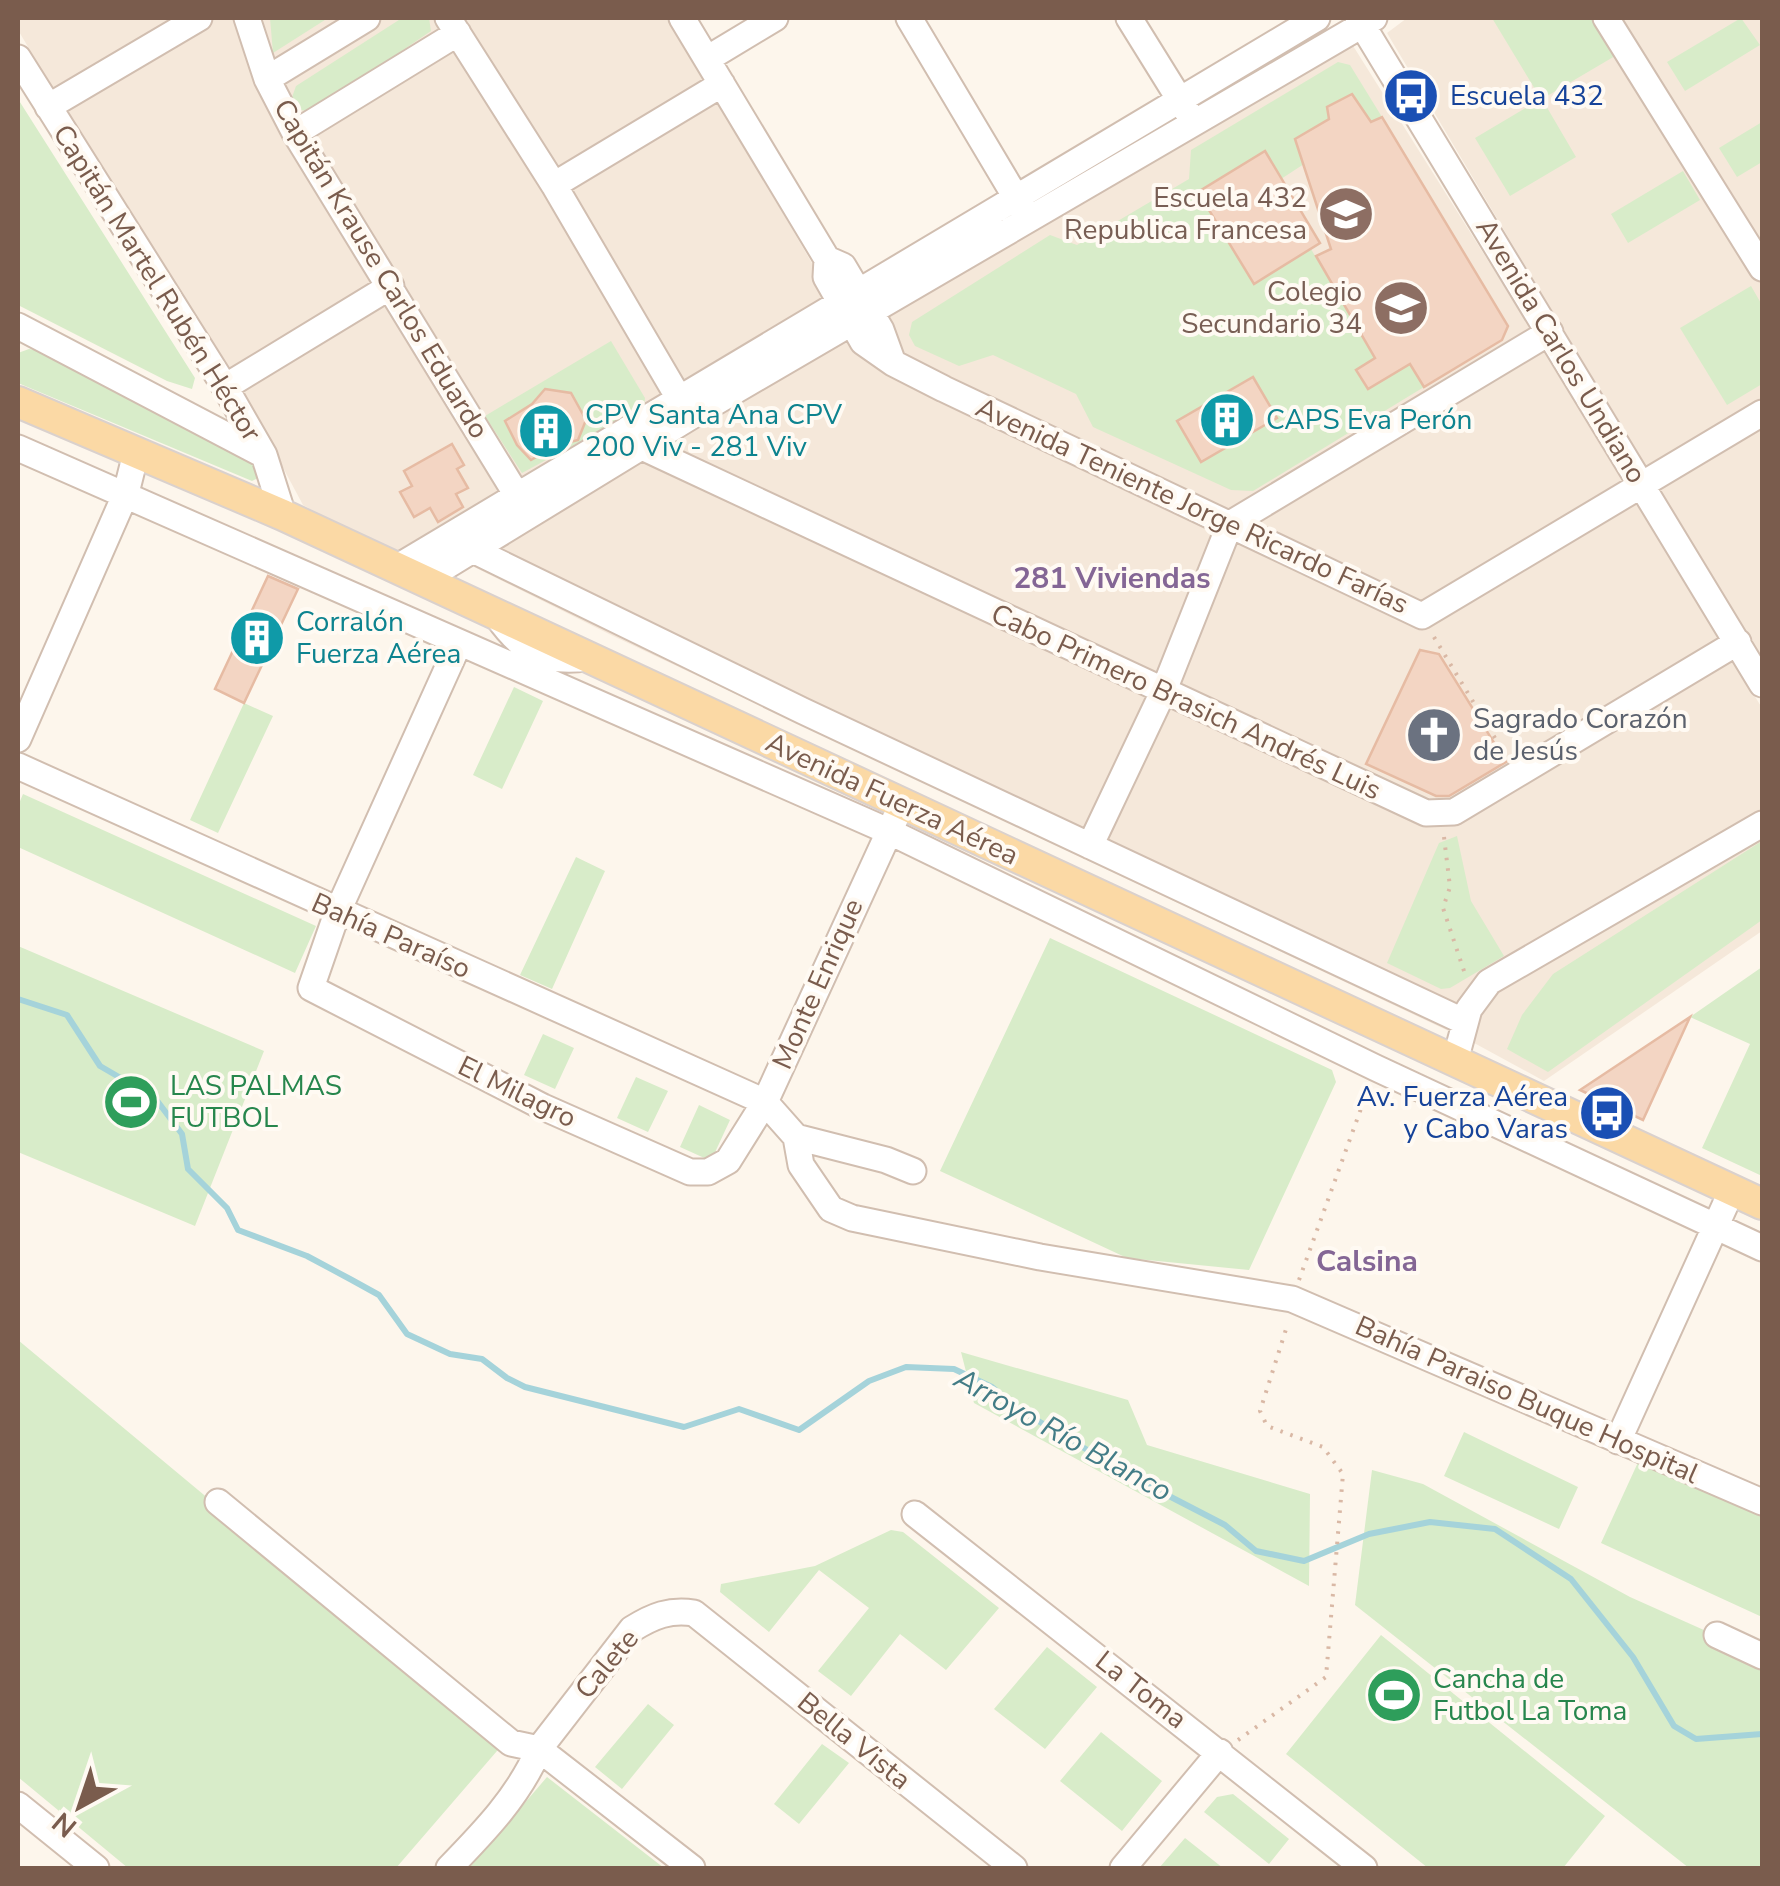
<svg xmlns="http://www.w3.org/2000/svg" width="1780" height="1886" font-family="'Nunito Sans',sans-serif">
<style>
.residential{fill:#f5e8da}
.green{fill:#d8ecc9}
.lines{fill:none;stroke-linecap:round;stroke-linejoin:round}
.stream{stroke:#a5d3da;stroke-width:6}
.building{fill:#f3d5c3;stroke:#e6bba3;stroke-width:2.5}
.minor-casing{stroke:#d1beb0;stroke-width:29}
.major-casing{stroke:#dad1cd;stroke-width:34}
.path{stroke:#d9b8a5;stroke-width:4;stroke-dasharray:2.5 8;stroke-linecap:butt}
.minor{stroke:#fff;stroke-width:25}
.major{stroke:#fbd9a5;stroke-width:30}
.labels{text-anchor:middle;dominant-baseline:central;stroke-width:8;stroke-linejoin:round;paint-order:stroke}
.transit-label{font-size:28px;fill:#164399;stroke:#fffaf3;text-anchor:start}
.education-label{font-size:28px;fill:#785e54;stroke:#fffaf3;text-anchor:end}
.street-label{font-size:28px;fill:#7a5c4d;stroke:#fffaf3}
.culture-label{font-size:28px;fill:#0d838f;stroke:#fffaf3;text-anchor:start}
.worship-label{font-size:28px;fill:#5b616d;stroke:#fffaf3;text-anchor:start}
.leisure-label{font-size:28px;fill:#27864d;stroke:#fffaf3;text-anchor:start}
.neighbourhood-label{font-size:30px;font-weight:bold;fill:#846695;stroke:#fffaf3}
.water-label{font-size:30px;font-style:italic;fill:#437c86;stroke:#fffaf3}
</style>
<rect width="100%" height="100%" fill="#fdf6ec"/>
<path class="residential" d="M18,18H669L823,282L825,292L822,303L394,556L303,505L242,391L125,210L18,30Z
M1407,18H1762V665L1387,33Z
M1350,41L1526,321L1762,708V931L1544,1081L1476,1044L611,635L468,564Z"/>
<path class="green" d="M270,18H328L273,53Z
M402,18H429L431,31L312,112L295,109L291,100L296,86Z
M1492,18H1592L1615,56L1542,99L1576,157L1510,196L1475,138L1541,99Z
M1741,18L1760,45L1685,91L1667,62Z
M1338,62L1350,65L1382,117L1371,123L1352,94L1327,107L1329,119L1296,139L1304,164L1281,179L1254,284L1311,249L1375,358L1356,370L1368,389L1410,364L1424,387L1253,491L1231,490L1093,427L1076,394L993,355L959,366L915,346L909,335L912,322L1050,235L1077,245L1189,179L1191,150Z
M18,99L195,378L192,389L167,381L18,305Z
M1762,122V162L1737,177L1719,148Z
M1683,171L1700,200L1628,243L1611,214Z
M1751,286L1762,305V384L1727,405L1680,328Z
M611,341L645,398L644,407L522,473L485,416Z
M29,349L41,351L177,419L230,453L252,462L257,467L260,477L252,481L18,383V353Z
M514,687L543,701L502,789L473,775Z
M244,703L273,716L218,833L190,820Z
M23,794L316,926L295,973L18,847V806Z
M1457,836L1471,901L1504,956L1450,988L1441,989L1387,963L1439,843Z
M1762,841V920L1548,1072L1507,1049L1522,1015L1553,974Z
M576,857L605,871L552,989L520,975Z
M1050,938L1332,1070L1336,1082L1249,1270L1127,1258L940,1171Z
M18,946L264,1051L195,1226L18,1152Z
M1762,967V1176L1702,1148L1750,1044L1690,1017Z
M543,1034L574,1048L555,1089L524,1075Z
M636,1077L668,1091L648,1132L617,1118Z
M699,1105L730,1120L711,1161L680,1147Z
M18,1340L503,1744L396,1868H128L18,1777Z
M961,1352L1128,1400L1147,1445L1310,1494L1309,1586L974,1403Z
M1464,1432L1578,1487L1559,1529L1444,1476Z
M1640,1458L1762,1515V1617L1601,1543Z
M1372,1470L1423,1484L1630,1597L1762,1656V1868H1689L1355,1605Z
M891,1530L903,1532L999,1608L946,1670L900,1634L851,1696L818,1671L869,1608L819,1570L769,1632L720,1592L721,1584L815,1566Z
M1381,1635L1605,1816L1563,1868H1428L1286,1754Z
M1047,1647L1097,1687L1045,1749L994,1709Z
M648,1704L674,1725L622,1789L595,1767Z
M1101,1732L1162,1781L1122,1831L1060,1781Z
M822,1744L849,1763L799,1824L774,1804Z
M547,1777L664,1868H469Z
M1233,1794L1289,1839L1269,1864L1204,1812L1217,1797Z
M1185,1838L1223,1868H1159Z"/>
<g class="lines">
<path class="stream" d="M18,999L67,1015L100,1066L155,1098L182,1134L188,1169L227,1208L238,1230L307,1256L350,1279L379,1295L407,1334L450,1354L482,1359L507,1378L525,1387L684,1427L739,1409L799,1430L869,1381L906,1367L954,1369L992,1387L1018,1409L1140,1481L1225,1525L1256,1551L1304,1561L1369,1534L1430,1522L1495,1529L1571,1579L1633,1657L1674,1726L1696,1739L1762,1734"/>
</g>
<path class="building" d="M1352,94L1371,122L1382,117L1508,326L1502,340L1424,387L1410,364L1368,389L1356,370L1375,358L1316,256L1331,249L1295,139L1329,119L1327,107Z
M1265,151L1320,243L1254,284L1198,192Z
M1253,377L1277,418L1201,462L1177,421Z
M545,389L571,393L586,420L578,440L556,446L531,460L517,445L505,421L532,404Z
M452,444L464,465L457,469L468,488L456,494L463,507L438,522L430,508L414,517L400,492L412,486L404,471Z
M268,576L298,589L244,703L215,689Z
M1420,650L1439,654L1506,762L1449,796H1436L1366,764Z
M1690,1017L1643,1120L1580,1090Z"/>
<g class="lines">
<g class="minor-casing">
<path id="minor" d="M247,18L267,79L295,133L526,510
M448,18L554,185L687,412
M682,18L827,259L826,277L863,342L893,363L944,389L1422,616L1762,413
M909,18L1024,211
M1129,18L1188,113
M1358,18L1762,684
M1606,18L1762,268
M18,58L225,387L264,455L283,515
M707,59L775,18
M267,79L367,18
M48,107L199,18
M295,133L458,33
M554,185L722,84
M827,259L843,266L881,330L893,363
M18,326L264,455
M225,387L391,286
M628,429L640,446L1426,813L1454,812L1738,642
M18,448L888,831L1376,1068L1762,1248
M471,549L803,711L1465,1022
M396,568L1317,18
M422,581L690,417L1374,18
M497,616C521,651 544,664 587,658
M459,643L337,913L311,988L543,1107L690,1172H708L728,1161L765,1102L895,819
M18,739L126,493L136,453
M18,766L765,1102L796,1137L801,1165L831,1209L852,1218L1040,1257L1292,1299L1762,1502
M1090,846L1164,690L1230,524L1550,332
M1455,1061L1469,1009L1489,982L1762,824
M796,1137L886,1160L913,1171
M1618,1441L1732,1190
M218,1502L511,1743L539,1749L692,1868
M915,1514L1364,1868
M1717,1635L1762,1656
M18,1805L96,1868
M449,1868C484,1832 519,1796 539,1749L632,1629C653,1616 670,1609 694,1613L1014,1868
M1123,1868L1220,1752"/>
</g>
<g class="major-casing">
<path id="major" d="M18,402L283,515L1762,1204"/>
</g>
<path class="path" d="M1434,637L1504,753
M1444,837L1450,887L1443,908L1466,977
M1299,1280L1367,1092
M1238,1740L1326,1677L1343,1474L1323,1447L1267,1426L1260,1411L1288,1323"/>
<use href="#minor" class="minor"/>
<use href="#major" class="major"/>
</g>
<defs>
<g id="bus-disc" transform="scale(2.875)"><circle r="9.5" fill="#1a4fb4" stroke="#fffaf3"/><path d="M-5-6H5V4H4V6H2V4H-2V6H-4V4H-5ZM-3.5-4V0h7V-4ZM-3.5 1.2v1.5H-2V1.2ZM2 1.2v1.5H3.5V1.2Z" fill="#fff"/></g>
<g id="school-disc" transform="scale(2.875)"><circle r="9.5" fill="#8d6e63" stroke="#fffaf3"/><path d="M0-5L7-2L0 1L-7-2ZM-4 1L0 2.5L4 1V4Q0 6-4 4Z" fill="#fff"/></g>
<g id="building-disc" transform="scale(2.875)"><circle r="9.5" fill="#0f9aa8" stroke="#fffaf3"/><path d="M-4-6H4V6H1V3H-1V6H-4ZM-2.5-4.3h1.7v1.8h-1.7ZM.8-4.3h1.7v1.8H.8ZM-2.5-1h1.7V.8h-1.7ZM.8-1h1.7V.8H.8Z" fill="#fff"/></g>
<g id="church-disc" transform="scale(2.875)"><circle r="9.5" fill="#6b7280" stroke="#fffaf3"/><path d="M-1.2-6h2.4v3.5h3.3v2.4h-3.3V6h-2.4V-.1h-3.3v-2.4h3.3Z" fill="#fff"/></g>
<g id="stadium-disc" transform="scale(2.875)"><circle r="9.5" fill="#2e9e5b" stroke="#fffaf3"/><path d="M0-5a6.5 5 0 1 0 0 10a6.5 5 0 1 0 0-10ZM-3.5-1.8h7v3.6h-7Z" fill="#fff"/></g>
</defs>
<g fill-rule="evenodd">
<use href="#bus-disc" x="1411" y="96"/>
<use href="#school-disc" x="1346" y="214"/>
<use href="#school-disc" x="1401" y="308"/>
<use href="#building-disc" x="1227" y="420"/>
<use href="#building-disc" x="546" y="431"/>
<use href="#building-disc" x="257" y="638"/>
<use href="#church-disc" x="1434" y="735"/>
<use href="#stadium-disc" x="131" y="1102"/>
<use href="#bus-disc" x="1607" y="1113"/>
<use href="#stadium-disc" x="1394" y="1695"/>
</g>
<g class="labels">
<g class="transit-label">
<text x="1450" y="96">Escuela 432</text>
<text x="1568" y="1097" text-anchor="end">Av. Fuerza Aérea<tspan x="1568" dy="32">y Cabo Varas</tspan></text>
</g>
<g class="education-label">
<text x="1307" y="198">Escuela 432<tspan x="1307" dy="32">Republica Francesa</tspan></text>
<text x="1362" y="292">Colegio<tspan x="1362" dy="32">Secundario 34</tspan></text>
</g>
<g class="street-label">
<text transform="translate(381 269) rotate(59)">Capitán Krause Carlos Eduardo</text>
<text transform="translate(157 283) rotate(58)">Capitán Martel Rubén Héctor</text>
<text transform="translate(1561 351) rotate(59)">Avenida Carlos Undiano</text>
<text transform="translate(1192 506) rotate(25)">Avenida Teniente Jorge Ricardo Farías</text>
<text transform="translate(1186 702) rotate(25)">Cabo Primero Brasich Andrés Luis</text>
<text transform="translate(892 799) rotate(25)">Avenida Fuerza Aérea</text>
<text transform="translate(391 936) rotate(24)">Bahía Paraíso</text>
<text transform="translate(818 984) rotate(-66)">Monte Enrique</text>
<text transform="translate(517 1092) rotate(26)">El Milagro</text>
<text transform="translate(1527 1400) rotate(24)">Bahía Paraiso Buque Hospital</text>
<text transform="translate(607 1664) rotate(-50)">Calete</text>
<text transform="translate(1141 1690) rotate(38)">La Toma</text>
<text transform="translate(854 1741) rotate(39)">Bella Vista</text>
</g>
<g class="culture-label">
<text x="585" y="415">CPV Santa Ana CPV<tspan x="585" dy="32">200 Viv - 281 Viv</tspan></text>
<text x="1266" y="420">CAPS Eva Perón</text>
<text x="296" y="622">Corralón<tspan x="296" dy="32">Fuerza Aérea</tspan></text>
</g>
<g class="worship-label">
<text x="1473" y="719">Sagrado Corazón<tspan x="1473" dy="32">de Jesús</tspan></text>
</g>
<g class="leisure-label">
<text x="170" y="1086">LAS PALMAS<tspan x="170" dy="32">FUTBOL</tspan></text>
<text x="1433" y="1679">Cancha de<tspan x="1433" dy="32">Futbol La Toma</tspan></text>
</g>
<g class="neighbourhood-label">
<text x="1112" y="578">281 Viviendas</text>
<text x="1367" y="1261">Calsina</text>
</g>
<g class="water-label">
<text transform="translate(1063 1435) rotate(29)">Arroyo Río Blanco</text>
</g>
</g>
<rect width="1780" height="1886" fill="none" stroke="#7a5c4d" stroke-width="40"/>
<g transform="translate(80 1806) rotate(220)" stroke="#fffaf3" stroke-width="8" paint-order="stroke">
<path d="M0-8L18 38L0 25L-18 38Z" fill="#7a5c4d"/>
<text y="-15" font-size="28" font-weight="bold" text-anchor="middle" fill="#7a5c4d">N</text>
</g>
</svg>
